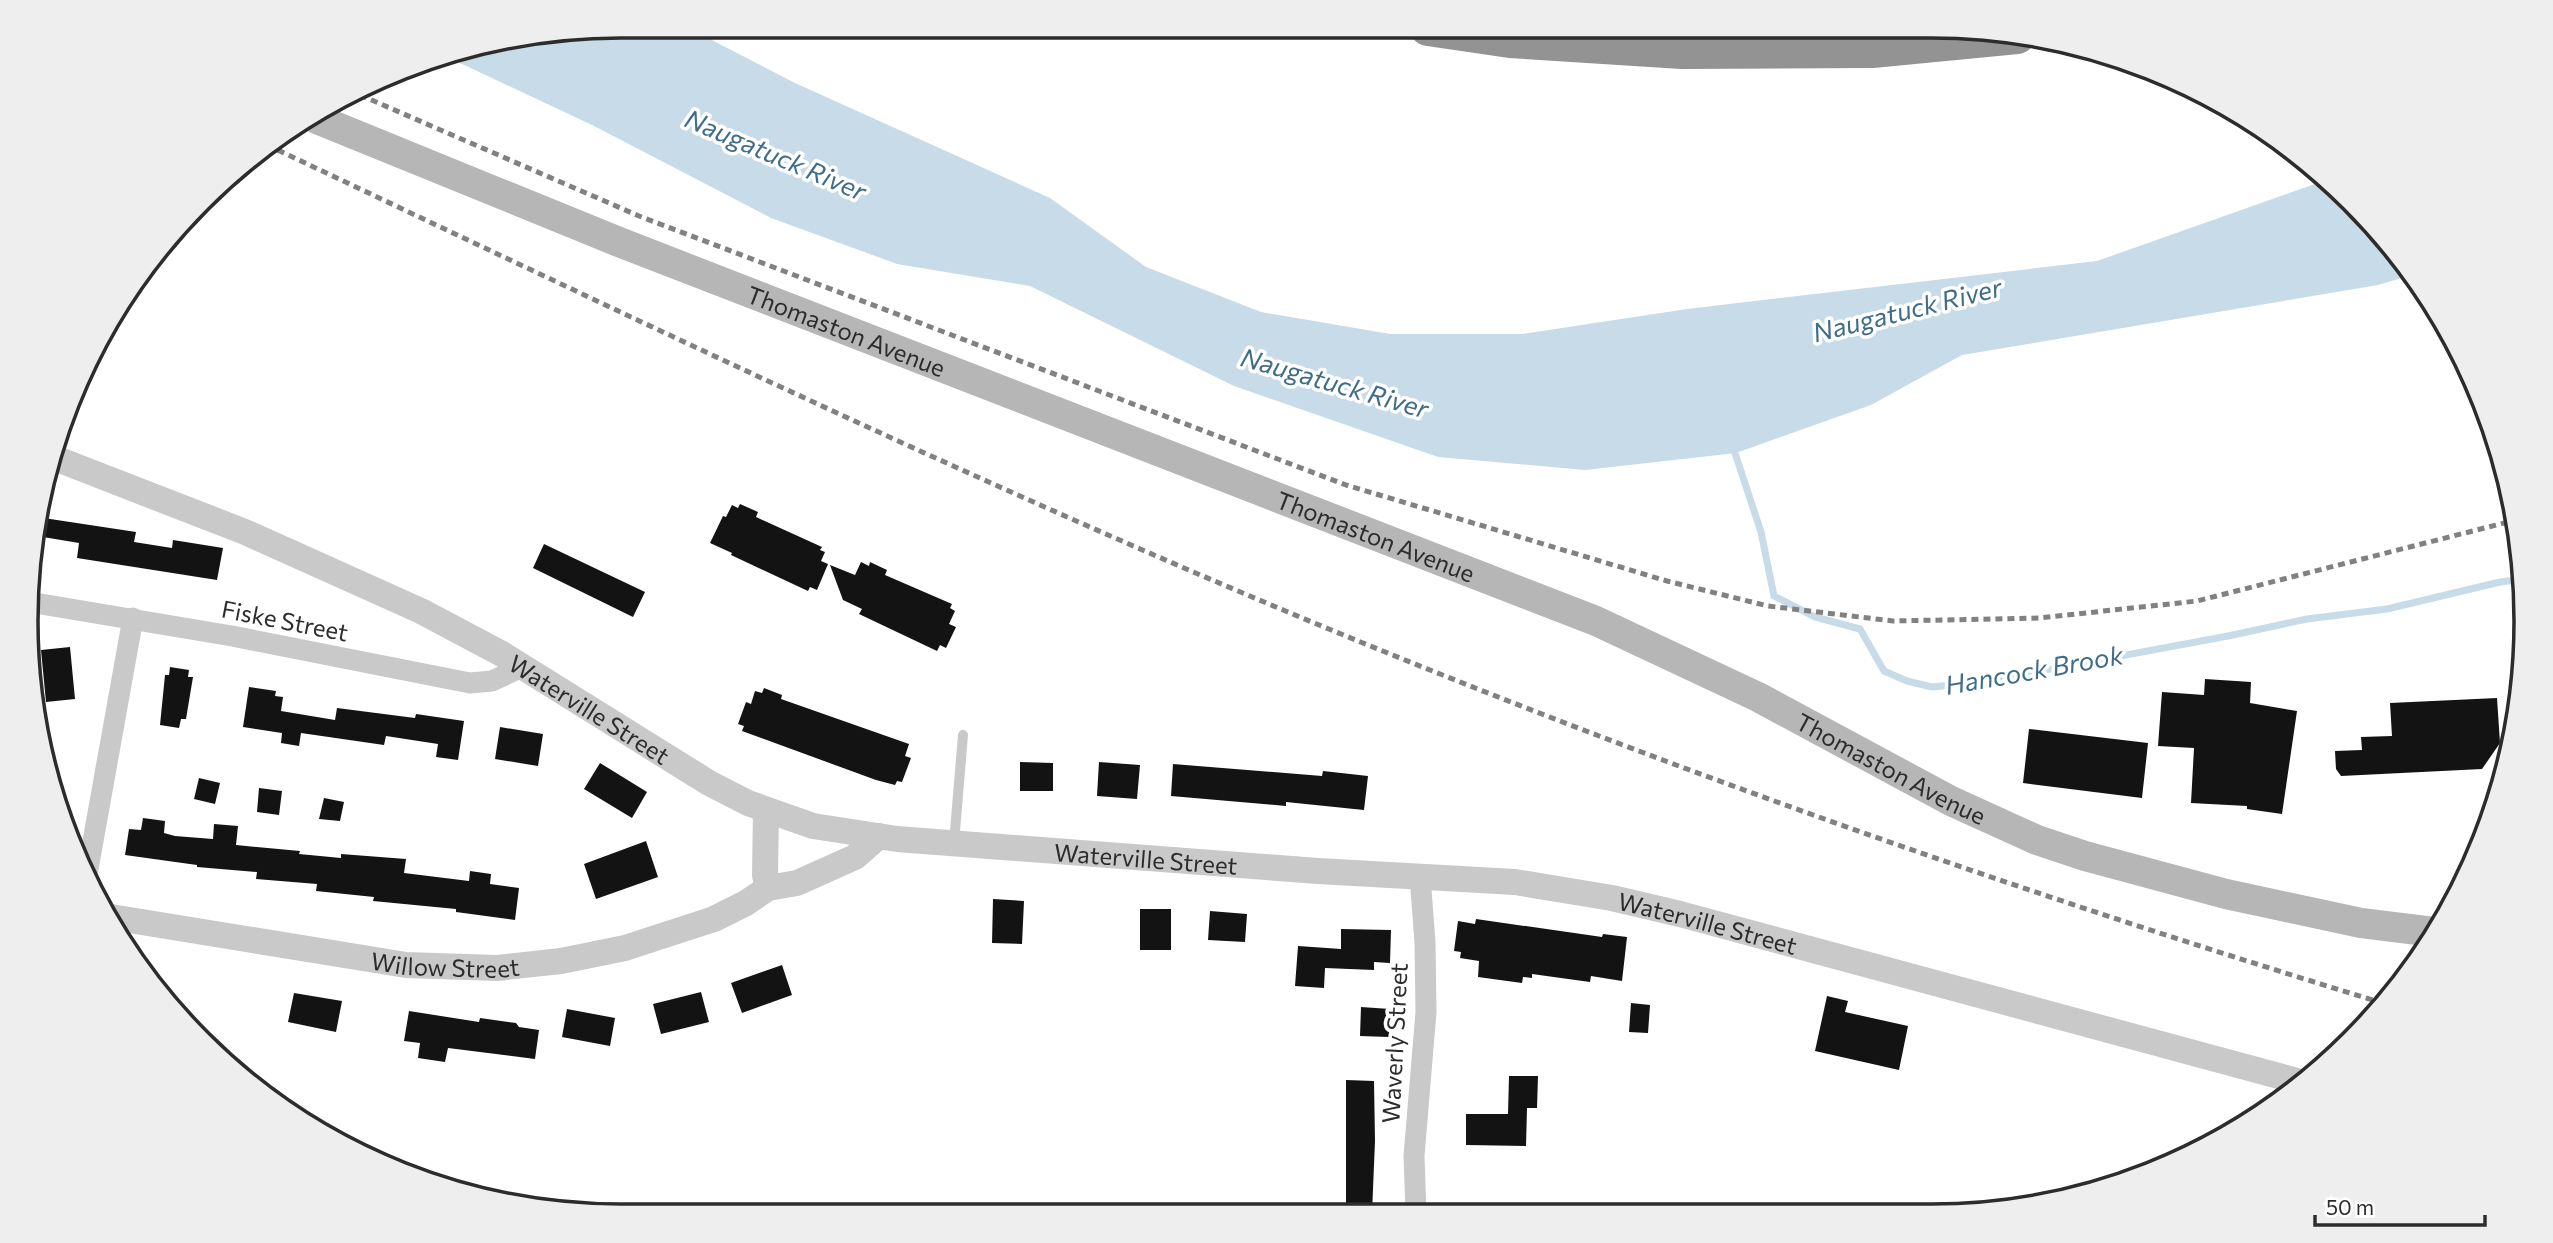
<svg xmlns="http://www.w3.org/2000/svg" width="2553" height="1243" font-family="Commissioner,sans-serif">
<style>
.water{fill:#c7dbe8}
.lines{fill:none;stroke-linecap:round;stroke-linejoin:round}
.stream{stroke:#c7dbe8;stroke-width:7}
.building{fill:#131313}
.service{stroke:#c9c9c9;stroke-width:10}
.minor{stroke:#c9c9c9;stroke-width:21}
.tertiary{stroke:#c9c9c9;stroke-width:26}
.secondary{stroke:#b6b6b6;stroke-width:30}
.motorway{stroke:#939393;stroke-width:38}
.rail{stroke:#818181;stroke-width:5;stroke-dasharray:7 5;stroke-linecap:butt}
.labels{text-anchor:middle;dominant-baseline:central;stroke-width:7;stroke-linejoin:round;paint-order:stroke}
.street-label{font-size:24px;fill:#2c2c2c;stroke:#fff}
.water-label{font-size:26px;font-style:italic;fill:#3f6d89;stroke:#fff}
.rim{fill:none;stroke:#2c2c2c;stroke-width:3.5}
</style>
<rect width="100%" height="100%" fill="#fff"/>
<path class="water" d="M622,26H685L795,83L1050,198L1146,267L1261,312L1390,334H1522L1687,309L2097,261L2326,180L2379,229L2412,275L2378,285L1962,355L1871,405L1736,453L1585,470L1438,457L1234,386L1030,286L897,264L771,218L594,126L445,56Z"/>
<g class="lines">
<path class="stream" d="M1733,447L1761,532L1774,596L1815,617L1860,629L1884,671L1907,681L1932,687L1981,682L2228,636L2307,619L2387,609L2500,582L2523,579"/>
</g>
<path class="building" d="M740,504L758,512L756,517L822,547L820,550L825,552L821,561L828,564L817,590L810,587L808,591L731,555L732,553L710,543L723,516L726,517L732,505L738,508Z
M37,517L136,532L134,542L172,548L173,540L223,548L217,580L77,558L79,543L37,536Z
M544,544L645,592L633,617L533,568Z
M861,562L869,566L870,562L887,570L885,575L952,604L950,608L955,611L949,624L956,627L946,648L940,645L937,651L859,614L862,609L843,600L830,565L855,575Z
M70,647L75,699L46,702L41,650Z
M170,667L189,670L188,677H193L186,719H181L179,728L160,725L165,675H169Z
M2205,679L2251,682L2250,703L2297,711L2282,814L2247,809V806L2191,803L2194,748L2158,746L2162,692L2204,695Z
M249,687L276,691L275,696L283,697L281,711L335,720L337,708L415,718L416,714L464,721L458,760L436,757L438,744L386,736L384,745L301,733L299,746L281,743L282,733L243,727Z
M764,688L782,695L781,699L909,744L905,756L911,758L902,782L897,781L895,785L876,780L742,731L744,726L738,724L746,702L751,704L755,691L762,693Z
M2497,698L2500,743L2482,769L2341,776L2336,769L2335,751L2362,750L2361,737L2392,736L2390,703Z
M500,727L543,734L538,766L495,759Z
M2029,729L2148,743L2142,798L2023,783Z
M1020,762L1053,763V791H1020Z
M1099,762L1140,765L1137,799L1097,796Z
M600,763L647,792L632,818L584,789Z
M1173,764L1322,776L1323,771L1368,776L1364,810L1286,802V806L1171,796Z
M199,778L220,783L215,804L194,799Z
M259,788L282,791L279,815L257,812Z
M324,798L344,802L340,821L319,819Z
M143,818L165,821L164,833L175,836L213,839L214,824L238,826L236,845L300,851L299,854L341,858V854L406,859L404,873L469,881L470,871L491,874L490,884L519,888L515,920L456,912V909L373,901L374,897L316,891L317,884L256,879L257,872L197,867V865L125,855L129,829L141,830Z
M646,841L658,877L596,899L584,864Z
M993,899L1024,901L1022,944L992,943Z
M1140,909H1171V950H1140Z
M1210,911L1247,914L1245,942L1208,940Z
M1476,919L1602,937L1603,934L1627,937L1622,981L1591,976L1590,982L1532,974V978L1523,977L1522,983L1478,977L1479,961L1460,958L1461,952L1454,951L1458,921L1475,924Z
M1341,929L1391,930L1390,963L1374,962V970L1325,968L1324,988L1295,986L1298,946L1341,949Z
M782,965L792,995L742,1013L731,983Z
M701,992L709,1022L661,1034L653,1004Z
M294,993L342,1001L336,1032L288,1022Z
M1827,996L1848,1001L1845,1012L1908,1026L1899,1070L1815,1051Z
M1631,1003L1650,1005L1648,1033L1629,1032Z
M1361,1007L1390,1009L1389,1037L1360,1036Z
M567,1009L615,1018L610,1046L562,1037Z
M409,1011L479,1022L480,1018L516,1023L519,1027L539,1030L535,1059L448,1048L445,1062L418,1058L420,1043L404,1041Z
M1509,1076H1538L1537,1108H1527L1526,1146L1466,1145V1114H1508Z
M1346,1080L1374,1081L1375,1141L1372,1213H1346Z"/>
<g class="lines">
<path class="service" d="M954,843L963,735"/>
<path class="minor" d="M35,603L232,636L470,683L492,681L522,667
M86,880L133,618
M1416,1213L1414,1156L1426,1012L1425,942L1420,876"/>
<g class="tertiary">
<path id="s1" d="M52,457L245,532L421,611L502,654L709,783L748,803L813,826L897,839L1318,871L1515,882L1612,898L1680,914L2301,1082"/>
<path d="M766,810L765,875L768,888"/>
<path id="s2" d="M111,917L406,965L497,968L561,961L625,948L714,919L746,903L768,888L797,883L855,857L879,836"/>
</g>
<path class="secondary" id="s3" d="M317,119L619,242L1596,621L1758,697L1951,801L2037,840L2085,856L2226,894L2361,923L2434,932"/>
<path class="motorway" d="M1428,27L1510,39L1682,50L1872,49L2017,35"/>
<path class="rail" d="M360,95L639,216L1346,485L1667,581L1768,606L1893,621L2039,618L2197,601L2516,520
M267,145C617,310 966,479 1324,627C1671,770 2027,895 2386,1004"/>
</g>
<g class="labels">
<g class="street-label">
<text stroke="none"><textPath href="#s3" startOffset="570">Thomaston Avenue</textPath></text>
<text stroke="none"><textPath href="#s3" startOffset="1138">Thomaston Avenue</textPath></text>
<text transform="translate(285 620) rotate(11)">Fiske Street</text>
<text stroke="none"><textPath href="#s1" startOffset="595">Waterville Street</textPath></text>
<text stroke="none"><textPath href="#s3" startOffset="1704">Thomaston Avenue</textPath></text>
<text stroke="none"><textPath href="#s1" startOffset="1183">Waterville Street</textPath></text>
<text stroke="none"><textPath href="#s1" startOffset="1750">Waterville Street</textPath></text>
<text stroke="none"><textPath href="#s2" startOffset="338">Willow Street</textPath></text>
<text transform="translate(1394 1043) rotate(-87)">Waverly Street</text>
</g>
<g class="water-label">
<text transform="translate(776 154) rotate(23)">Naugatuck River</text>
<text transform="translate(1907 309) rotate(-14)">Naugatuck River</text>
<text transform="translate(1335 382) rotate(16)">Naugatuck River</text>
<text transform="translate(2034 669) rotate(-10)">Hancock Brook</text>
</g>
</g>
<path d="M0 0H2553V1243H0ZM621 38H1931A583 583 0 0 1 2514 621V621A583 583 0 0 1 1931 1204H621A583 583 0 0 1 38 621V621A583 583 0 0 1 621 38Z" fill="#eee" fill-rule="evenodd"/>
<path class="rim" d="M621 38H1931A583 583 0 0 1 2514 621V621A583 583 0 0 1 1931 1204H621A583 583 0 0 1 38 621V621A583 583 0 0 1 621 38Z"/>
<path d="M2315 1215v10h170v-10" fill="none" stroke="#2c2c2c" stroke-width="3.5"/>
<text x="2326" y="1215" font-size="21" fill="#2c2c2c" stroke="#ffffff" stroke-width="5" paint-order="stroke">50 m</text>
</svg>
